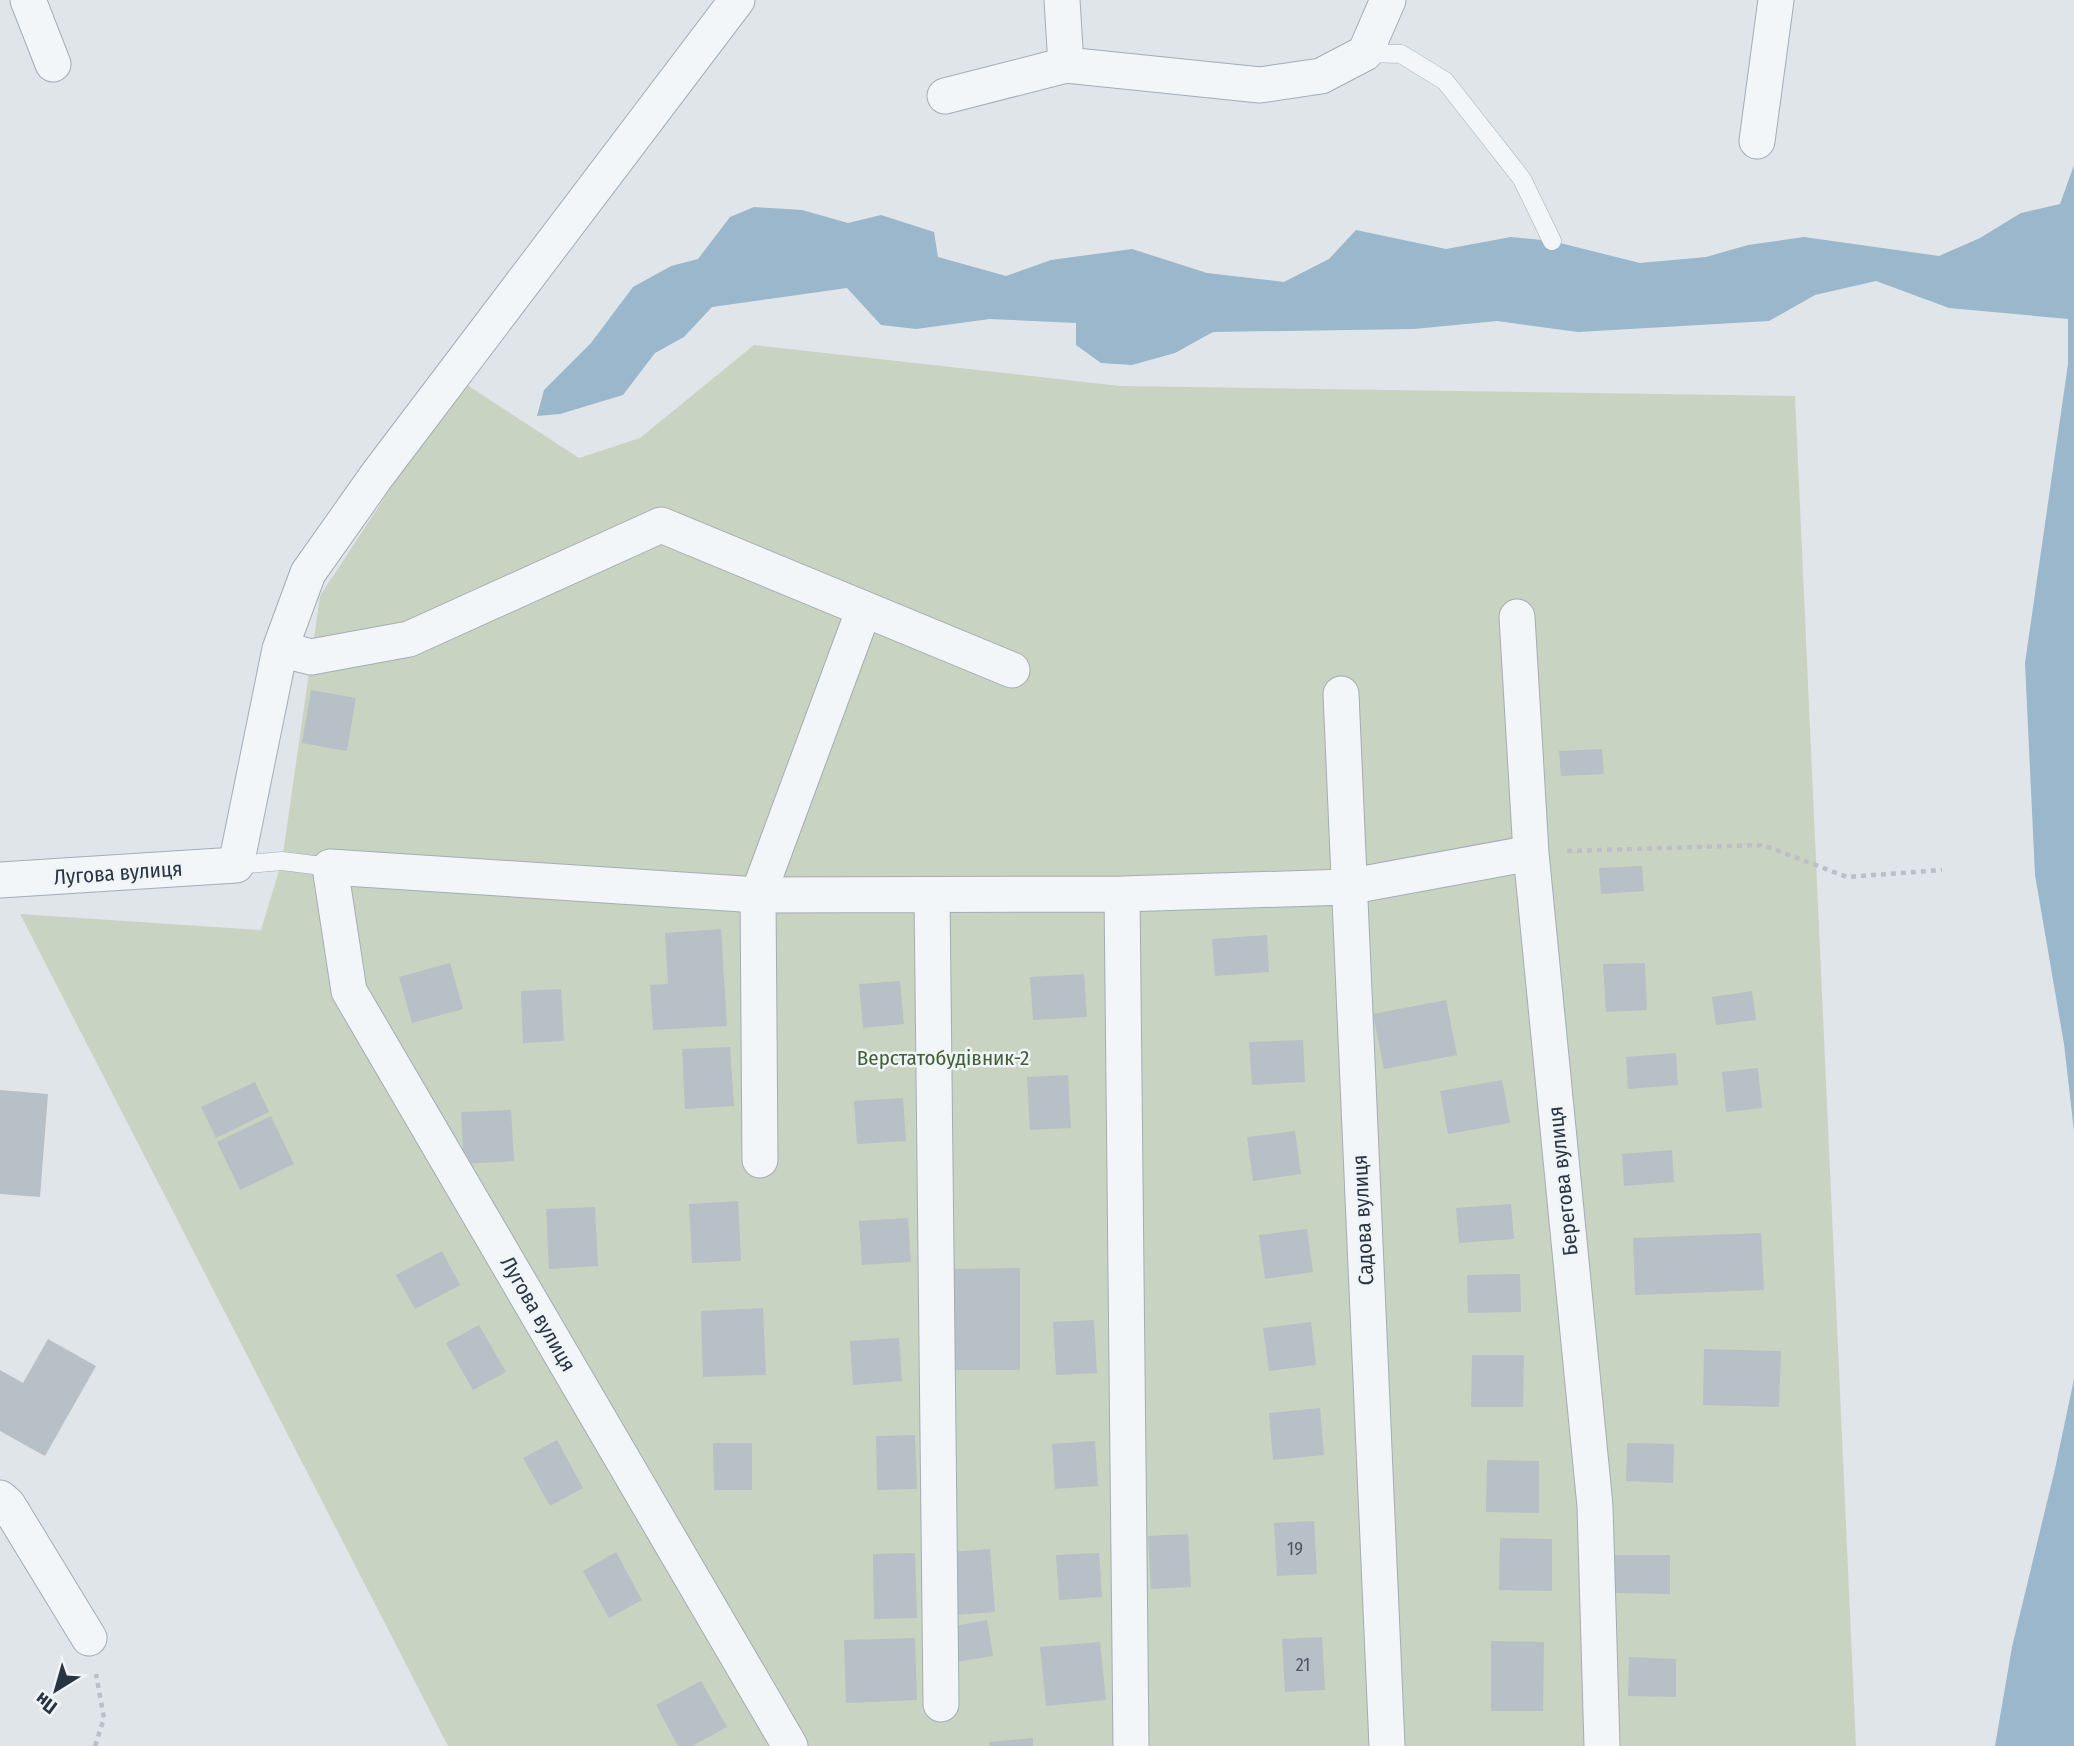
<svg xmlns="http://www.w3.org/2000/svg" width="2074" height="1746" font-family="'Fira Sans Condensed',sans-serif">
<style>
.green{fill:#c8d4c1}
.water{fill:#9ab7cc}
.building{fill:#b7bfc7}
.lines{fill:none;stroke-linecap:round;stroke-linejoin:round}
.service-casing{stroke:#a5acb4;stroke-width:19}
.minor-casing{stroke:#a5acb4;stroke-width:37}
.path{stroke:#bac0c5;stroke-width:4.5;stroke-dasharray:5 5;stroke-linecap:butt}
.service{stroke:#f3f6f8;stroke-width:18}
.minor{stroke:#f3f6f8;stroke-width:35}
.labels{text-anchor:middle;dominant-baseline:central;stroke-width:5;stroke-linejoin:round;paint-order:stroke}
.number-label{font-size:18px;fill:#4c5763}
.street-label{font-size:21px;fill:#283442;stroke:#f0f4f7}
.park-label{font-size:21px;fill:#415f34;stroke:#f0f4f7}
</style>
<rect width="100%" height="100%" fill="#e0e5ea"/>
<path class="green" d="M754,345L1120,386L1795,396L1856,1746H448L20,914L261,930L282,861L320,596L461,381L579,458L640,438Z"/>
<path class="water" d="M2074,165V1131L2064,1044L2035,875L2025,663L2068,364V319L1949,308L1876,281L1815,295L1769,321L1578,332L1497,321L1414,329L1213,332L1175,353L1132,365L1101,363L1076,345V323L990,319L916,329L881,325L847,288L712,307L684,337L655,353L623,395L560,414L537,416L544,390L591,343L633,287L671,266L698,259L730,217L754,207L802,210L848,223L881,215L934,232L938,257L1006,276L1051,260L1132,249L1207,273L1284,282L1329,259L1356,230L1446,249L1511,237L1552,241L1640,263L1706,257L1748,245L1804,237L1939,256L1980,238L2021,213L2060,204Z
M2074,1379V1746H1995L2012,1647L2055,1469Z"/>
<path class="building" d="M311,690L356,698L347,751L302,743Z
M1602,749L1604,774L1561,776L1559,751Z
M1642,866L1644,891L1601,894L1599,868Z
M721,929L727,1026L653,1030L650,985L668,984L665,933Z
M1267,935L1269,972L1215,976L1212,939Z
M450,963L463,1009L412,1023L399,977Z
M1645,963L1647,1010L1606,1012L1603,964Z
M1084,974L1087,1017L1033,1020L1030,977Z
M900,981L904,1024L863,1028L859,984Z
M561,989L564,1041L523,1043L521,991Z
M1752,991L1756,1020L1716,1025L1712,997Z
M1446,1000L1457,1055L1384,1069L1373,1014Z
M1303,1040L1305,1082L1252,1085L1249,1042Z
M730,1047L734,1106L685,1109L682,1049Z
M1676,1053L1678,1085L1628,1089L1626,1057Z
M1758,1068L1762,1108L1726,1112L1722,1072Z
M1068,1075L1071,1128L1030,1130L1027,1077Z
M1502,1080L1510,1123L1448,1134L1440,1091Z
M255,1082L269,1112L216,1138L201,1107Z
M0,1090L48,1094L40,1197L0,1194Z
M903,1098L906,1141L857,1144L854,1101Z
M511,1110L514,1161L464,1164L461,1112Z
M271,1116L294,1164L240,1190L217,1142Z
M1295,1131L1301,1174L1253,1181L1247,1137Z
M1672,1150L1674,1182L1624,1186L1622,1154Z
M738,1201L741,1261L692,1263L689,1204Z
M1511,1204L1514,1239L1459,1243L1456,1208Z
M595,1207L598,1266L549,1269L546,1209Z
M908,1218L911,1262L862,1265L859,1221Z
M1307,1229L1313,1272L1265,1279L1259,1235Z
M1761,1233L1764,1290L1635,1295L1633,1238Z
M442,1251L460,1285L415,1309L396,1275Z
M1020,1268V1370H953V1269Z
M1520,1274L1521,1312L1468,1313L1467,1275Z
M763,1308L766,1375L703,1377L701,1311Z
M1094,1320L1097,1373L1056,1375L1053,1322Z
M1311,1322L1316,1365L1269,1371L1263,1328Z
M479,1325L506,1372L473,1390L446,1343Z
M899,1338L902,1381L853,1385L850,1341Z
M48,1339L96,1366L45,1456L0,1431V1370L23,1383Z
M1704,1349L1781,1351L1779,1407L1703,1405Z
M1472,1355H1524L1523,1407H1471Z
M1320,1408L1324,1455L1273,1460L1269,1413Z
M915,1435L917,1489L877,1490L876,1436Z
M557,1440L583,1488L550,1506L523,1458Z
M1095,1441L1098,1486L1055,1489L1052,1444Z
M713,1443H752V1490H714Z
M1627,1443L1674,1444L1673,1483L1626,1481Z
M1487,1460L1539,1461V1513L1486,1512Z
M1314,1521L1317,1574L1277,1576L1274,1523Z
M1188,1534L1191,1587L1151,1589L1148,1536Z
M1500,1538L1552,1539V1591L1499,1590Z
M990,1549L995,1612L956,1615L951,1552Z
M616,1552L642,1600L609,1618L583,1571Z
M915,1553L917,1618L874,1619L873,1554Z
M1099,1553L1102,1597L1059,1600L1056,1555Z
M1614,1555H1670V1594L1613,1593Z
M987,1620L993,1656L954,1662L949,1627Z
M1322,1637L1325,1690L1285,1692L1282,1639Z
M915,1638L917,1700L846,1703L844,1640Z
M1491,1641L1544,1642L1543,1711H1491Z
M1100,1642L1106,1700L1046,1706L1040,1647Z
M1629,1657L1676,1659V1697L1628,1696Z
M701,1681L727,1727L692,1746H678L656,1705Z
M1033,1738V1746H990L989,1742Z"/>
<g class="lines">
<g class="service-casing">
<path id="service" d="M1365,53L1401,54L1445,81L1522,179L1552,241
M236,865L282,861L330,867"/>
</g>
<g class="minor-casing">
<path id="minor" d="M28,0L53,64
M1062,0L1066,65
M945,96L1066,65L1260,85L1321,76L1365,53L1388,0
M1757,141L1776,0
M1517,617L1531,853L1595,1506L1602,1746
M280,649L311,657L409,639L661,525L1012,670
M1341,694L1387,1746
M0,880L236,865L280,649L308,573L378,474L737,0
M1122,894L1131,1746
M932,895L941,1704
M760,1160L758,895L864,609
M0,1498L8,1505L89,1638
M790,1746L349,991L330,867L758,895L1122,894L1347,887L1531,853"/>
</g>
<path class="path" d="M1567,851L1763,845L1847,877L1942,870
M95,1746L104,1718L96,1674"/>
<use href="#service" class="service"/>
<use href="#minor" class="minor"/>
</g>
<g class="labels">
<g class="number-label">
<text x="1295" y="1549">19</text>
<text x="1303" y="1665">21</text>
</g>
<g class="street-label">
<text transform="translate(118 873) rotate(-4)">Лугова вулиця</text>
<text transform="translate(1563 1181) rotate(-96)">Берегова вулиця</text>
<text transform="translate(1363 1220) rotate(-93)">Садова вулиця</text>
<text transform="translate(538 1314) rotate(60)">Лугова вулиця</text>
</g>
<g class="park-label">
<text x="943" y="1058">Верстатобудівник-2</text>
</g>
</g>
<g transform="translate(56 1690) rotate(217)" stroke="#f0f4f7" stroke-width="5" paint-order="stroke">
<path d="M0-5L12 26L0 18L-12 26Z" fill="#283442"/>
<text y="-10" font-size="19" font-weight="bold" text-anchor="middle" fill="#283442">Пн</text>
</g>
</svg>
